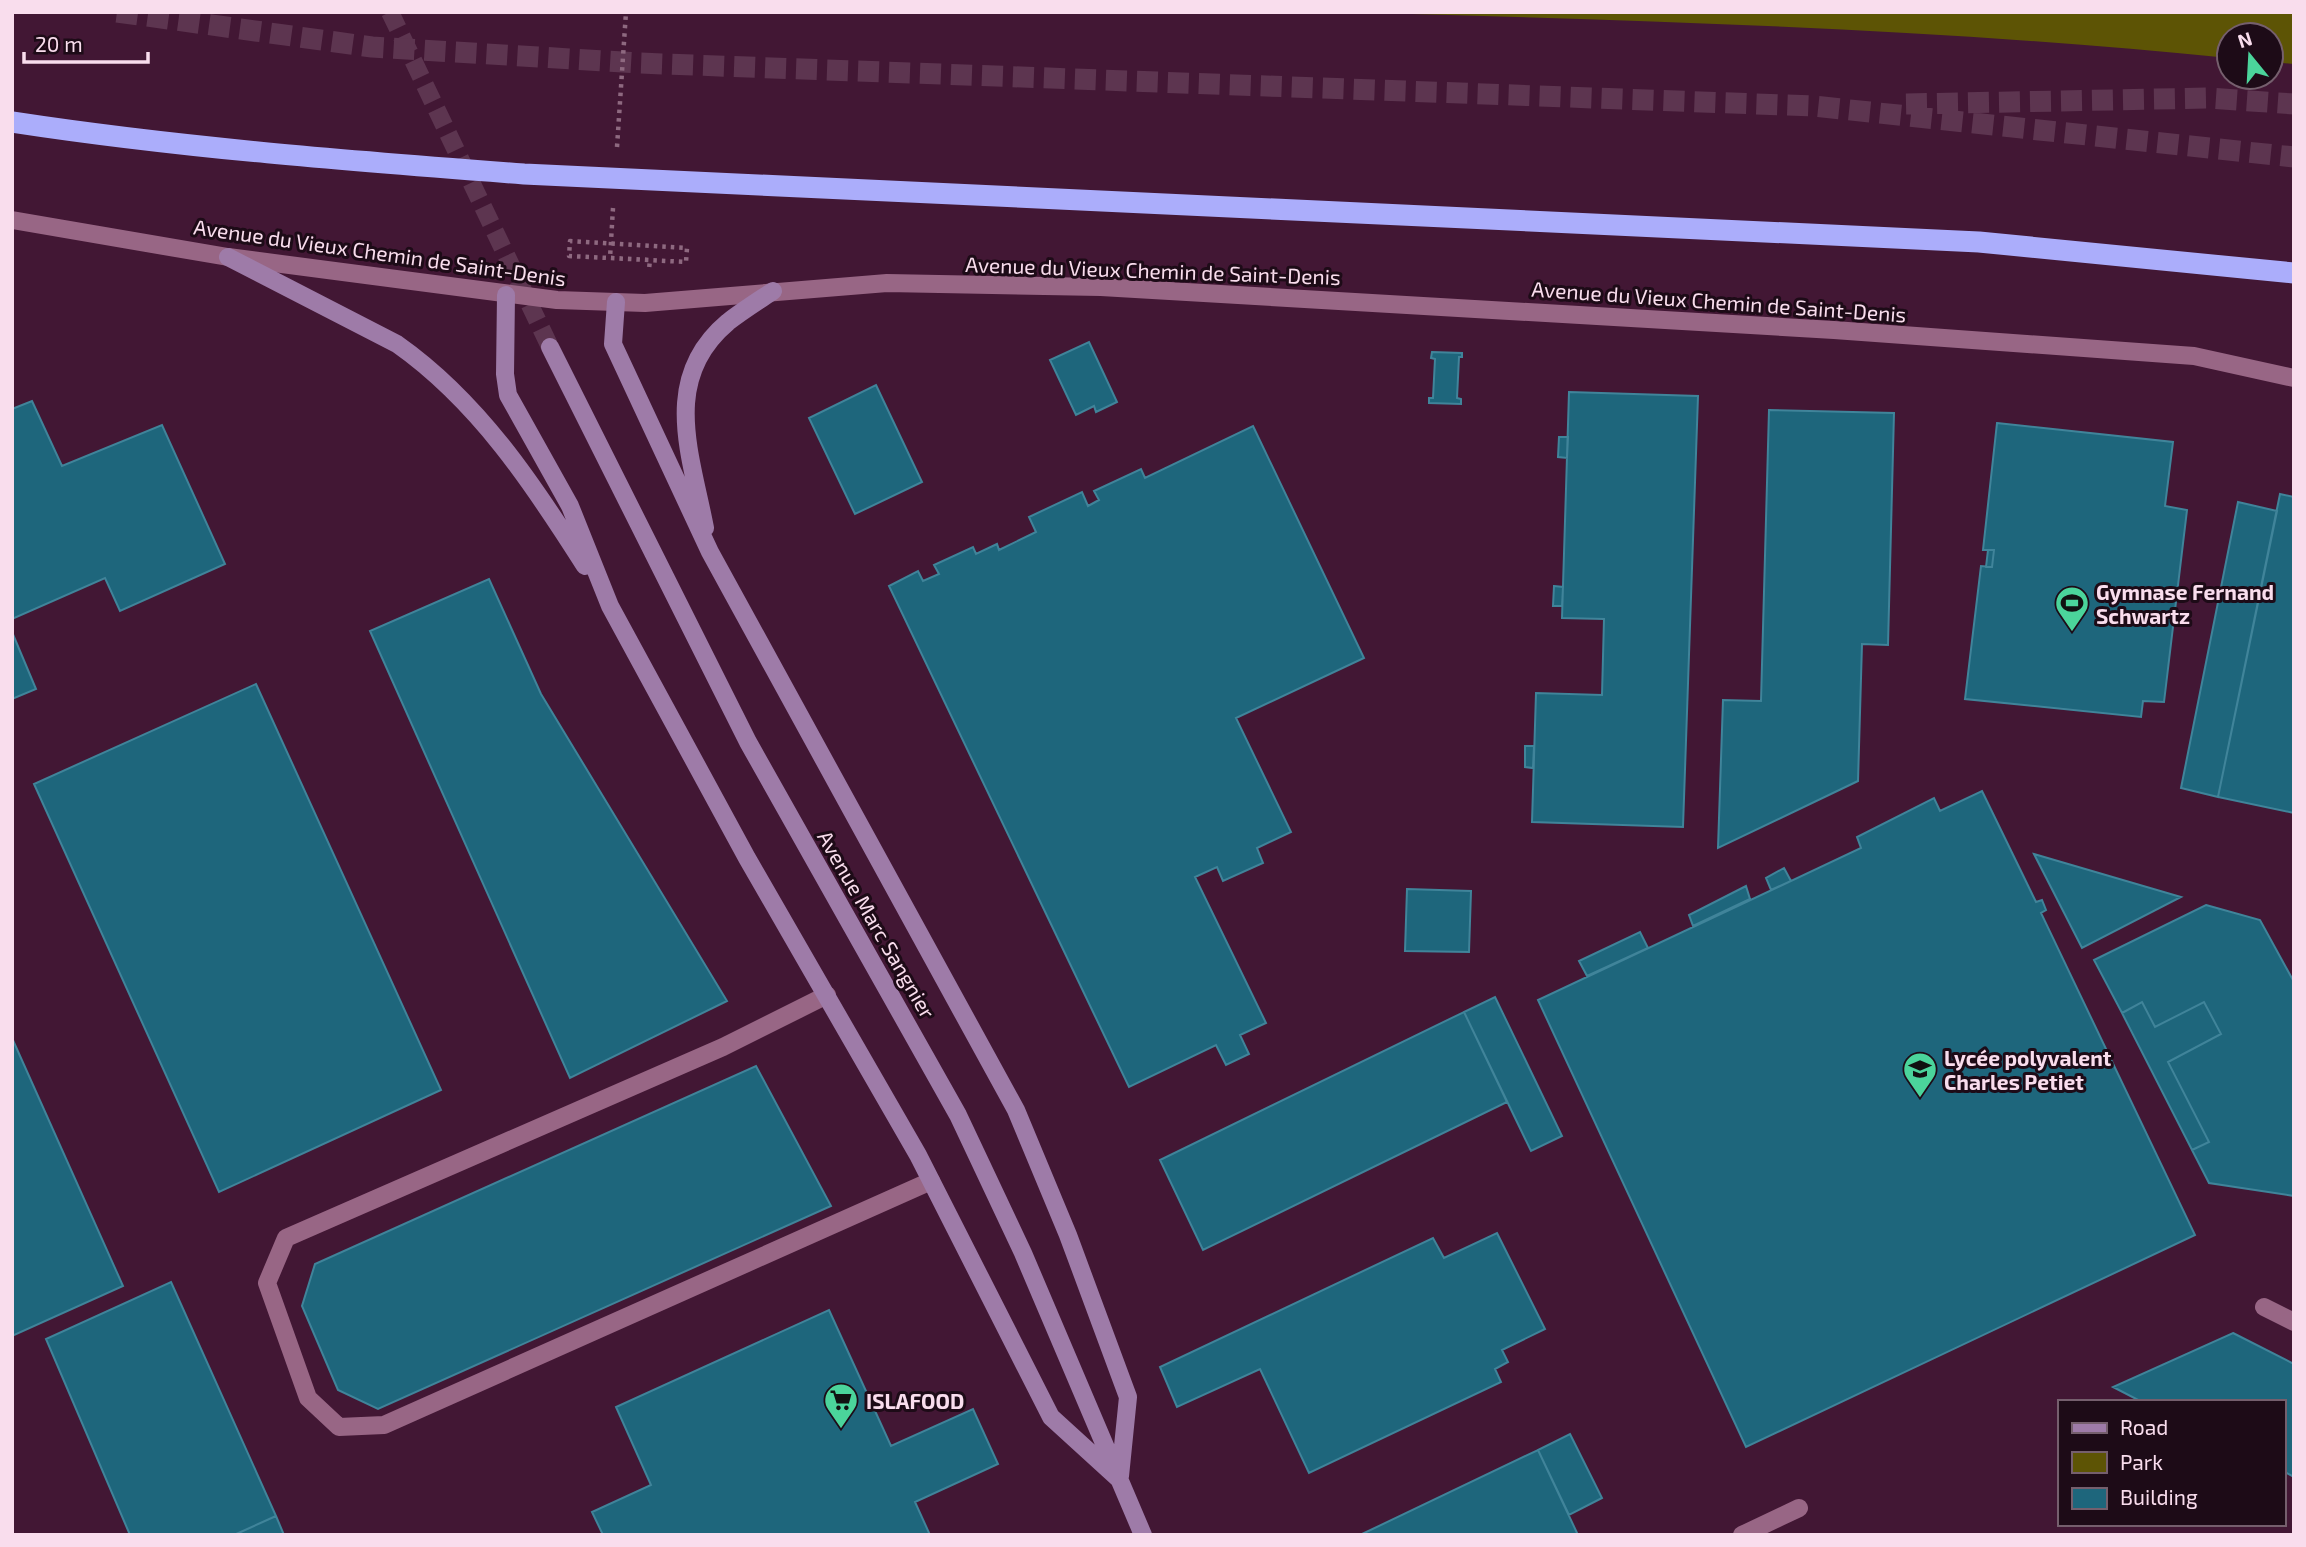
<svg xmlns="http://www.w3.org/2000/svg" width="2306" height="1547" font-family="'Exo 2',sans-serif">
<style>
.green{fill:#5d5405}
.building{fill:#1e667c;stroke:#40849a;stroke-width:2}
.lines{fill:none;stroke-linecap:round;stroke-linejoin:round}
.secondary-tunnel{stroke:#5d3550;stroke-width:18;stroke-dasharray:18 9;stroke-linecap:butt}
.highway-tunnel{stroke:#5d3550;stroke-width:21;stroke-dasharray:21 10;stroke-linecap:butt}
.path{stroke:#8e6980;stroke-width:4.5;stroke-dasharray:3.5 5;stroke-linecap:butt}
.lane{stroke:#986685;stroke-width:18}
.street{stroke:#986685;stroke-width:18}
.secondary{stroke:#9e7ba8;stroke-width:18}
.highway{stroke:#abadfb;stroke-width:21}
.labels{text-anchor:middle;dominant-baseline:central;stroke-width:6;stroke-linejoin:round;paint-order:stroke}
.street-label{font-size:21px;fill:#f9dded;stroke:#1d0b17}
.poi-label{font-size:21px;font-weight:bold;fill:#f9dded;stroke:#1d0b17;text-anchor:start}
</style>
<rect width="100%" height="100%" fill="#421734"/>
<path class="green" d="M1336,12H2294V64L2271,62V35H2229V58C1932,28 1634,20 1336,12Z"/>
<path class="building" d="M1089,342L1117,402L1096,412L1094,406L1076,415L1050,360Z
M1432,352L1462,353V357H1459L1457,398L1461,399V404L1429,403V398H1433L1435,359L1431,358Z
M876,385L922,482L855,514L809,418Z
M1569,392L1698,396L1683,827L1532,822L1536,693L1602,695L1604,619L1562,618Z
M32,401L62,466L162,425L225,564L120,611L105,578L12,619V409Z
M1769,410L1894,413L1888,645L1862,644L1858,781L1718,848L1723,700L1761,701Z
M1997,423L2173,442L2165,506L2187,510L2164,702L2143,701L2141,717L1965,699L1981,566L1992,567L1994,550H1983Z
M1253,426L1364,658L1236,718L1291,832L1257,848L1263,863L1223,881L1217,867L1195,877L1266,1023L1240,1035L1249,1054L1226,1065L1216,1045L1129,1087L889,586L918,571L923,581L939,574L934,565L973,547L976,554L997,544L999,550L1036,532L1029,517L1082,492L1088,506L1099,500L1094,491L1141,469L1145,478Z
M1559,437H1568L1567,458L1558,457Z
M2280,494L2294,497V813L2218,797Z
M2238,502L2277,511L2218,797L2181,788Z
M1988,550H1994L1992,567H1986Z
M489,579L541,694L727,1001L570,1078L370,631Z
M1554,586L1563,587L1562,606H1553Z
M12,632L36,689L12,699Z
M256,684L441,1090L219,1192L34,784Z
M1525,746H1534L1533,768L1525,767Z
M1982,791L2036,902L2042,900L2046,910L2041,913L2195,1235L1746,1447L1538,1000L1861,848L1857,837L1934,798L1940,811Z
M2034,854L2181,897L2082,948Z
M1784,868L1791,881L1771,890L1766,878Z
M1746,886L1750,899L1693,926L1689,915Z
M1407,889L1471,891L1469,952L1405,951Z
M2206,905L2260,920L2294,982V1196L2209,1183L2192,1150L2209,1142L2168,1062L2221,1034L2204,1002L2155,1027L2142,1002L2122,1013L2094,960Z
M1640,932L1648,948L1587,976L1579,961Z
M1495,997L1562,1136L1531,1151L1464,1012Z
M2142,1002L2155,1027L2204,1002L2221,1034L2168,1062L2209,1142L2192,1150L2122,1013Z
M1464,1012L1507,1102L1203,1250L1160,1160Z
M12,1038L123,1286L12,1336Z
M756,1066L831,1206L378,1409L338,1390L302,1306L315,1264Z
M1497,1233L1545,1329L1502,1350L1508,1362L1495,1369L1501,1382L1309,1473L1260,1369L1177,1407L1160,1367L1433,1238L1444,1258Z
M171,1282L276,1516L234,1535H130L46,1339Z
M829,1310L891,1446L973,1409L998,1464L915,1502L930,1535H603L592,1512L651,1485L616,1407Z
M2233,1333L2294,1364V1477L2283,1471V1402H2142L2113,1387Z
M1570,1434L1602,1498L1569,1515L1538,1450Z
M1538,1450L1578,1535H1360Z
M276,1516L284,1535H234Z"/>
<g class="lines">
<path class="secondary-tunnel" d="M390,12L550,347"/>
<path class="highway-tunnel" d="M117,12L372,47L638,63L1813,106L2294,157
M1906,104L2209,98L2294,104"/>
<path class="path" d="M617,147L626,12
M613,208L610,258L686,262L687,248L570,241L569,256L650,260L649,269"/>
<path class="lane" d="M827,995L723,1047L286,1238L267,1283L308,1398L339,1427L384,1425L931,1181
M1742,1535L1799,1508"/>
<path class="street" d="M12,220L228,257L557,300L645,303L887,283L1101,287L1834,330L2194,356L2294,378
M2264,1307L2294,1322"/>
<path class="secondary" d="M228,257L397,344C478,401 533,484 585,566
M506,295L505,374L508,395L570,506L610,606L747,858L918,1155L1051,1417L1119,1479
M616,302L613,344L710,552L1016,1110L1068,1235L1128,1397L1120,1476
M550,347L748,742L958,1115L1023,1253L1143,1535
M705,528C691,454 660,379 728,322C742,311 758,301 773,291"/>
<path class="highway" d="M12,122C182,148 353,161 524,174L1979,242L2294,273"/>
</g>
<defs>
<g id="stadium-pin" transform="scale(1.75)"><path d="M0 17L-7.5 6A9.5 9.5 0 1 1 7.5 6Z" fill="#4bd49b" stroke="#1d0b17"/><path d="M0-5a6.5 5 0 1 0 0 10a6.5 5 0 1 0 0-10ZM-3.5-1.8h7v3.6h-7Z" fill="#111"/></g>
<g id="school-pin" transform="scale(1.75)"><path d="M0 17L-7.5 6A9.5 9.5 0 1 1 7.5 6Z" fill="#4bd49b" stroke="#1d0b17"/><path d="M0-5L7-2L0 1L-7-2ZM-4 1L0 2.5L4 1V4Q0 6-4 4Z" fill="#111"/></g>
<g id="supermarket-pin" transform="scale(1.75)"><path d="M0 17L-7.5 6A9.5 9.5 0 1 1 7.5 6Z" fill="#4bd49b" stroke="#1d0b17"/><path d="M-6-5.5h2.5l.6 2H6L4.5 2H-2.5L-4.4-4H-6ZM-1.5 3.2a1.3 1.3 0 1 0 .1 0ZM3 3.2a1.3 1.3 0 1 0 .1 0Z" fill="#111"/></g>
</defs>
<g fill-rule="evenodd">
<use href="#stadium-pin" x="2072" y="603"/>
<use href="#school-pin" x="1920" y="1069"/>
<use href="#supermarket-pin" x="841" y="1400"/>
</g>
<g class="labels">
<g class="street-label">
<text transform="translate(380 252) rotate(8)">Avenue du Vieux Chemin de Saint-Denis</text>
<text transform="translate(1153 270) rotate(2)">Avenue du Vieux Chemin de Saint-Denis</text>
<text transform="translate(1719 301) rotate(4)">Avenue du Vieux Chemin de Saint-Denis</text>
<text transform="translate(877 924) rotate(60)">Avenue Marc Sangnier</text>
</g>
<g class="poi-label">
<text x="2096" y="591">Gymnase Fernand<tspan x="2096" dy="24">Schwartz</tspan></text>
<text x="1944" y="1057">Lycée polyvalent<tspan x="1944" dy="24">Charles Petiet</tspan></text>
<text x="866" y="1400">ISLAFOOD</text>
</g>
</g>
<rect width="2306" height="1547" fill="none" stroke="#f9dded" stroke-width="28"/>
<rect x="2058" y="1400" width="228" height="126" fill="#1d0b17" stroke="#755f6d" stroke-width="2"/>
<rect x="2072" y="1423" width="35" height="10" fill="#9e7ba8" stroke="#755f6d" stroke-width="2"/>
<text x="2120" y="1435" font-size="21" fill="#f9dded">Road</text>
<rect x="2072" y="1452" width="35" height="21" fill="#5d5405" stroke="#755f6d" stroke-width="2"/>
<text x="2120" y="1470" font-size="21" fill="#f9dded">Park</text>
<rect x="2072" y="1488" width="35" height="21" fill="#1e667c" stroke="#755f6d" stroke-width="2"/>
<text x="2120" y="1505" font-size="21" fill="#f9dded">Building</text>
<g transform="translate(2250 56) rotate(342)"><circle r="33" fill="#1d0b17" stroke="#755f6d" stroke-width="2"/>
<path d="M0-5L12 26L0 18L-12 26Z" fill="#4bd49b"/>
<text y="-10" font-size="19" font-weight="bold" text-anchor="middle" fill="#f9dded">N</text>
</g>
<path d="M24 52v10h124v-10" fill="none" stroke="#f9dded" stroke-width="3.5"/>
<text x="35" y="52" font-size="21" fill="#f9dded" stroke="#1d0b17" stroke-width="5" paint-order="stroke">20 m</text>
</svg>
